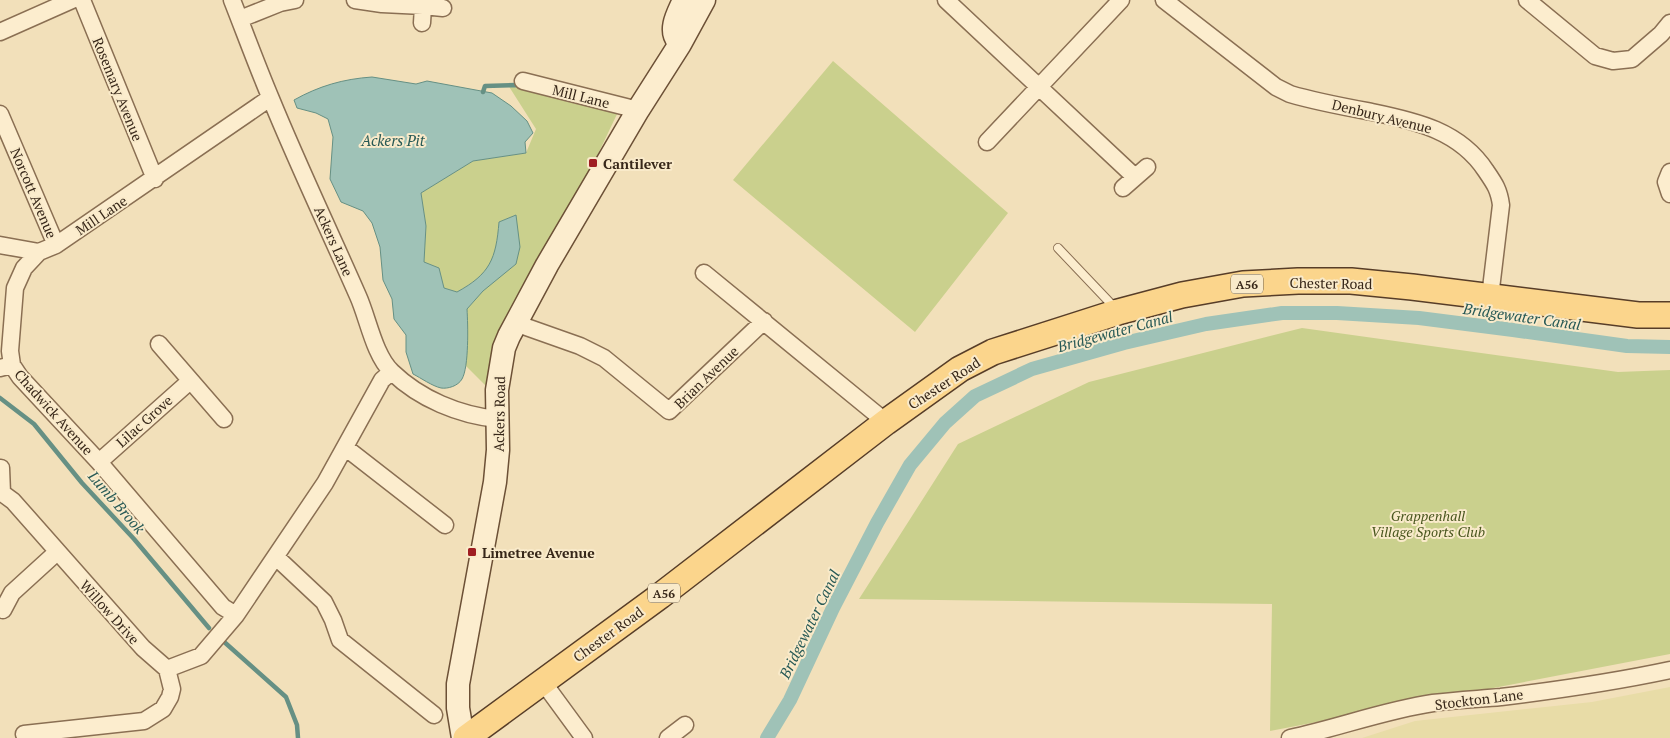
<svg xmlns="http://www.w3.org/2000/svg" width="1670" height="738" font-family="'PT Serif',serif">
<style>
.farmland{fill:#e8dca7}
.green{fill:#cad08d}
.water{fill:#9fc2b7;stroke:#669084}
.lines{fill:none;stroke-linecap:round;stroke-linejoin:round}
.stream{stroke:#669084;stroke-width:4.5}
.canal{stroke:#9fc2b7;stroke-width:14}
.lane-casing{stroke:#8a6f53;stroke-width:10}
.street-casing{stroke:#8a6f53;stroke-width:19}
.secondary-casing{stroke:#6c5036;stroke-width:25}
.primary-casing{stroke:#573d28;stroke-width:28}
.lane{stroke:#fcedce;stroke-width:8}
.street{stroke:#fcedce;stroke-width:16}
.secondary{stroke:#fcedce;stroke-width:22}
.primary{stroke:#fbd58c;stroke-width:25}
.poi-dot{fill:#9f1d21;stroke:#f9eaca;stroke-width:2}
.labels{text-anchor:middle;dominant-baseline:central;stroke-width:4;stroke-linejoin:round;paint-order:stroke}
.shield{fill:#f9eaca;stroke:#71624e;stroke-width:1}
.shield-label{font-size:12px;font-weight:bold;fill:#372719}
.street-label{font-size:14px;fill:#372719;stroke:#f9eaca}
.poi-label{font-size:14px;font-weight:bold;fill:#372719;stroke:#f9eaca;text-anchor:start}
.park-label{font-size:14px;font-style:italic;fill:#49561e;stroke:#f9eaca}
.water-label{font-size:15px;font-style:italic;fill:#275955;stroke:#f9eaca}
</style>
<rect width="100%" height="100%" fill="#f2e0ba"/>
<path class="farmland" d="M1670,687V738H1362L1415,721L1592,702Z"/>
<path class="green" d="M833,61L1008,213L915,332L733,180Z
M508,85L572,103L618,112L487,387L465,365L468,337L467,309L482,291L516,264V215L499,222C496,260 491,273 457,292L444,288L439,268L424,262L426,226L421,193L473,161L526,153L536,129Z
M1302,328L1618,372L1670,370V654L1270,731L1272,604L859,599L958,444L1089,382Z"/>
<path class="water" d="M372,77L416,84L427,81L492,93L511,106L527,121L533,133L525,142L526,153L473,161L421,193L426,226L424,262L439,268L444,288L457,292C490,274 496,259 499,222L516,215L520,247L516,264L483,291L467,309C468,325 469,367 462,379C458,386 448,389 441,388C432,386 421,378 413,374L406,352V335L394,319L392,299L383,280L380,247L372,223L363,211L341,202L330,179L333,137L328,119L316,113L297,108L294,100C319,86 343,79 372,77Z"/>
<g class="lines">
<path class="stream" d="M483,92L485,86L515,85L522,86
M0,398L34,424L82,483L134,539L209,628
M222,640L286,697L297,725L298,738"/>
<path class="canal" d="M767,738L790,700L833,608L877,523L910,465L945,423L975,396L1032,369L1124,343L1206,324L1282,313H1337L1419,318L1513,330L1627,346L1670,347"/>
<g class="lane-casing">
<path id="lane" d="M1058,248L1115,308"/>
</g>
<g class="street-casing">
<path id="street" d="M82,0L155,179
M232,0C245,33 257,66 271,99C298,165 329,230 358,296C368,318 374,355 392,372C420,399 459,415 497,419
M355,0L382,4L423,6
M946,0L1135,177
M1164,0L1276,87L1290,94C1317,102 1345,107 1372,112C1416,121 1460,131 1486,171C1495,184 1499,190 1501,205L1490,297
M1527,0L1595,56L1613,61L1632,59L1661,34L1670,23
M240,19L280,3L295,0
M422,23L423,6L443,8
M0,32L72,0
M523,81L638,110
M0,114L56,245
M987,142L1121,0
M1670,172L1666,182L1670,194
M1123,188L1147,167
M0,245L39,252
M704,273L886,422
M515,323L580,346L604,358L669,411L764,321
M159,344L224,419
M12,365L20,377L99,462L223,607L236,615
M0,368L12,365L10,351L15,288L24,268L39,252L56,245L270,98
M346,448L445,525
M99,462L190,381
M0,492L2,493L1,468
M2,493L13,501L143,648L167,669
M276,557L324,602L333,620L340,640L434,715
M3,610L12,593L57,552
M167,669L201,656L236,615L325,483L382,380L391,372
M543,682L584,738
M24,734L144,721L163,709L170,697L172,689L167,669
M668,738L685,725
M1290,738C1338,728 1385,710 1433,703C1456,700 1479,699 1501,697C1558,690 1614,682 1670,670"/>
</g>
<g class="secondary-casing">
<path id="secondary" d="M678,41C668,29 679,12 684,0
M463,738L458,708V684L495,482L498,450L497,390L504,348L509,336L547,265L638,110L680,44L704,0"/>
</g>
<g class="primary-casing">
<path id="primary" d="M466,738L660,596L886,422L960,369L993,352L1118,312L1182,295L1243,284L1298,281H1351L1412,287L1638,315H1670"/>
</g>
<use href="#lane" class="lane"/>
<use href="#street" class="street"/>
<use href="#secondary" class="secondary"/>
<use href="#primary" class="primary"/>
</g>
<g class="poi-dot">
<rect x="588" y="158" width="10" height="10" rx="2.5"/>
<rect x="467" y="547" width="10" height="10" rx="2.5"/>
</g>
<g class="labels">
<g class="shield">
<rect x="1231" y="274.5" width="32" height="19" rx="4"/>
<rect x="648" y="583.5" width="32" height="19" rx="4"/>
</g>
<g class="shield-label">
<text x="1247" y="284">A56</text>
<text x="664" y="593">A56</text>
</g>
<g class="street-label">
<text transform="translate(118 89) rotate(68)">Rosemary Avenue</text>
<text transform="translate(581 96) rotate(14)">Mill Lane</text>
<text transform="translate(1382 116) rotate(14)">Denbury Avenue</text>
<text transform="translate(34 193) rotate(67)">Norcott Avenue</text>
<text transform="translate(101 215) rotate(-34)">Mill Lane</text>
<text transform="translate(334 241) rotate(66)">Ackers Lane</text>
<text transform="translate(1331 283) rotate(1)">Chester Road</text>
<text transform="translate(706 377) rotate(-44)">Brian Avenue</text>
<text transform="translate(944 383) rotate(-33)">Chester Road</text>
<text transform="translate(54 412) rotate(48)">Chadwick Avenue</text>
<text transform="translate(499 414) rotate(-89)">Ackers Road</text>
<text transform="translate(144 421) rotate(-42)">Lilac Grove</text>
<text transform="translate(110 612) rotate(48)">Willow Drive</text>
<text transform="translate(608 634) rotate(-36)">Chester Road</text>
<text transform="translate(1479 699) rotate(-7)">Stockton Lane</text>
</g>
<g class="poi-label">
<text x="603" y="163">Cantilever</text>
<text x="482" y="552">Limetree Avenue</text>
</g>
<g class="park-label">
<text x="1428" y="515">Grappenhall<tspan x="1428" dy="16">Village Sports Club</tspan></text>
</g>
<g class="water-label">
<text x="393" y="140">Ackers Pit</text>
<text transform="translate(1522 316) rotate(8)">Bridgewater Canal</text>
<text transform="translate(1115 331) rotate(-15)">Bridgewater Canal</text>
<text transform="translate(117 502) rotate(49)">Lumb Brook</text>
<text transform="translate(809 624) rotate(-64)">Bridgewater Canal</text>
</g>
</g>
</svg>
